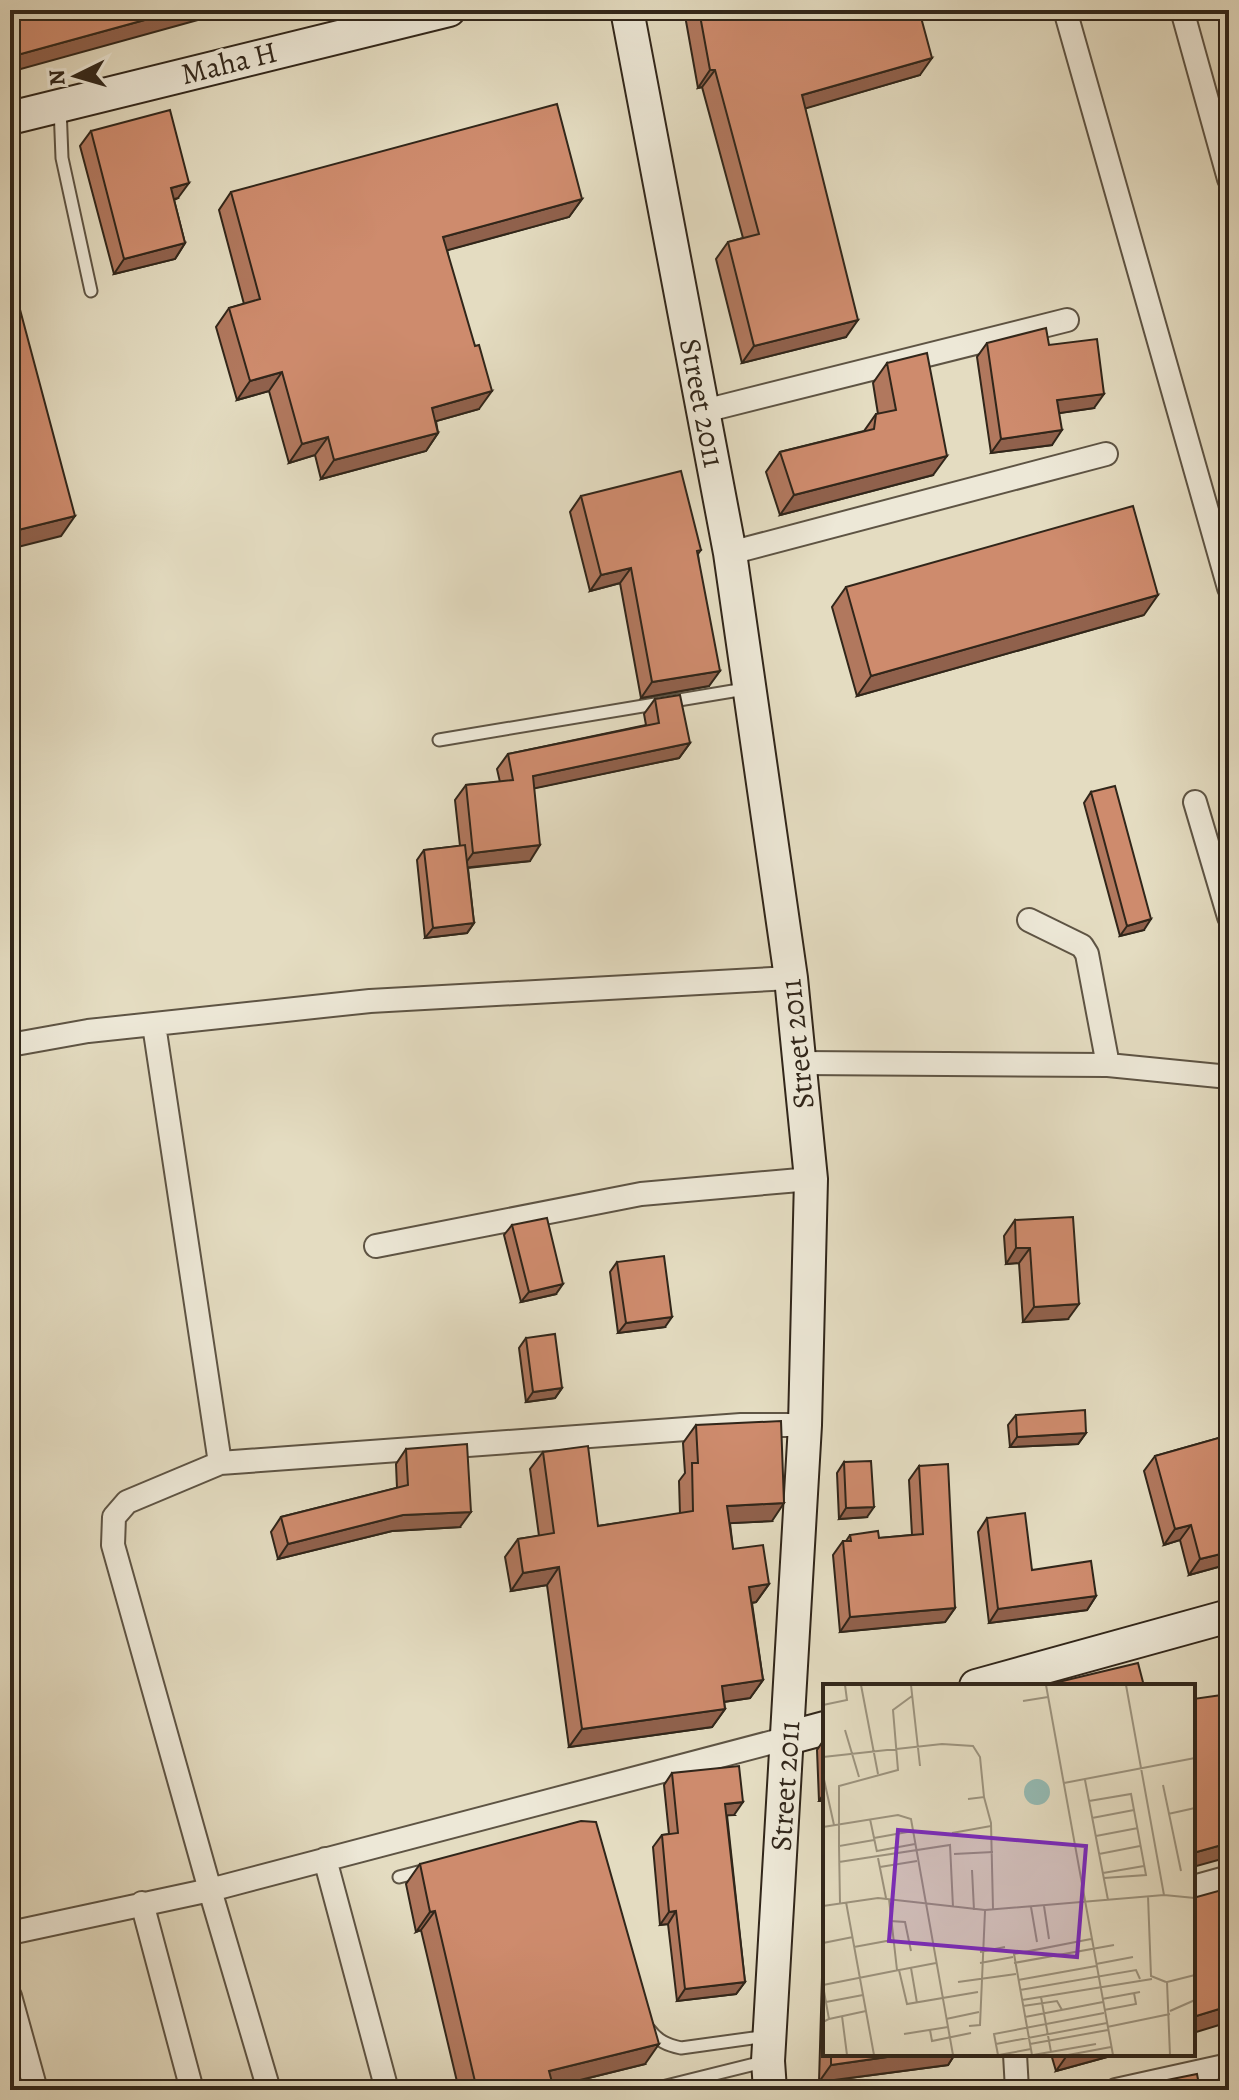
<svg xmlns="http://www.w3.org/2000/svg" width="1239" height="2100" font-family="Alegreya,serif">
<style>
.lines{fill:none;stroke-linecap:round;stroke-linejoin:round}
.lane-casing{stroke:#5e5444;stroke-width:15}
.street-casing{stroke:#5e5444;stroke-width:26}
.secondary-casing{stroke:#31261a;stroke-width:36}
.lane{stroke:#ede8d7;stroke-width:11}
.street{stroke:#ede8d7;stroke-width:22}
.secondary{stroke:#ede8d7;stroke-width:32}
.wall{fill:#b1785e;stroke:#31261a;stroke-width:2}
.shaded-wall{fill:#90614c;stroke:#31261a;stroke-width:2}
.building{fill:#ce8b6d;stroke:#31261a;stroke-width:2}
.labels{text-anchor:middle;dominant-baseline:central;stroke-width:8;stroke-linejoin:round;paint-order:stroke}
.street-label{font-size:30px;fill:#31261a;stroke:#ede8d7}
.inset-road{fill:none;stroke:#9c937e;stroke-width:2}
.view{fill:#7b2cbf;fill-opacity:0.15;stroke:#7b2cbf;stroke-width:4}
.inset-edge{fill:none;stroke:#31261a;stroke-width:4}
</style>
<rect width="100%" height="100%" fill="#e4dcc1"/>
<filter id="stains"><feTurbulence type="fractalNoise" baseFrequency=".0025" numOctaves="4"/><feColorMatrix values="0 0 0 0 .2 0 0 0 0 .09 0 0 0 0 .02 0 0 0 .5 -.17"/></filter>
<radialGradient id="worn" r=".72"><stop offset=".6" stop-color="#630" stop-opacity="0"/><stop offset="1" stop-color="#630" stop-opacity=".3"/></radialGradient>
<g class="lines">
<g class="lane-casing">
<path id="lane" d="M60,107L62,158L91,291
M439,740L745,689
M399,1877L426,1870
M649,2029C658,2041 667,2045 681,2048L768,2036
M650,2090L767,2061"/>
</g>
<g class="street-casing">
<path id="street" d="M1065,10L1229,588
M1182,10L1229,179
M704,411L1067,320
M730,553L1106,454
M1195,802L1229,917
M1029,920L1082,946L1087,954L1108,1065
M154,1025L220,1463
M10,1045L88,1031L370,1001L791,978
M801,1063L1108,1065L1229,1077
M376,1246L641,1194L811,1179
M325,1859L387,2090
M1193,1887L1229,1877
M142,1903L192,2090
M10,1933L210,1890L788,1738
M10,1996L36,2090
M1015,2054L1017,2090
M269,2090L210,1890L113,1545L114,1517L127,1502L220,1463L741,1425H805
M1116,2090L1229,2065"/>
</g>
<g class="secondary-casing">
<path id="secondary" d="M627,10L730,553L791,978L811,1179L805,1425L768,2061L770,2090
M10,118L449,10
M976,1686L1229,1616
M788,1738L825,1728"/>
</g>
<use href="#lane" class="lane"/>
<use href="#street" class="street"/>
<use href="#secondary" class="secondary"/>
</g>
<path class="wall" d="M684,10H919L920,75L805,108L846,337L742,363L716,259L728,242L743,238L702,87L698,88Z
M91,131L178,198L174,200L185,243L175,259L114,274L80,146Z
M231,192L582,199L569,217L447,250L479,409L436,421L438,433L426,451L321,479L315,455L289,463L269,391L237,400L216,327L229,308L244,304L219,210Z
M987,343L1049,345L1094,408L1059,413L1052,445L991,453L977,357Z
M887,363L933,475L780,515L766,472L780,452L864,431L876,414H878L873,383Z
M581,496L701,550L698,554L709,686L641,698L620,583L590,591L570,512Z
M846,587L1144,615L857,696L832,607Z
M655,699L690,743L679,758L534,788L530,861L468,868L474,923L467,933L425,938L417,860L424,850L460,846L455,800L466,785L500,782L497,769L508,754L646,725L644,714Z
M1091,792L1144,930L1120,936L1084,803Z
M1015,1220L1068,1319L1023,1322L1019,1263L1006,1264L1004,1236Z
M512,1225L556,1294L521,1302L504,1235Z
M617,1262L665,1327L618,1333L610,1272Z
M526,1338L562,1388L555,1398L526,1402L519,1348Z
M1016,1415L1086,1433L1078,1444L1010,1447L1008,1425Z
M696,1425L772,1521L730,1523L733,1549L769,1584L756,1602L752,1603L763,1680L750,1698L724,1702L725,1709L712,1727L569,1747L547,1585L511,1591L505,1557L518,1539L539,1536L530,1469L543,1452L598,1526L680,1514L679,1481L685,1473L683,1443Z
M1229,1435V1564L1189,1575L1180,1540L1164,1545L1144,1471L1155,1456Z
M406,1449L460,1527L392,1531L278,1559L271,1532L281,1517L397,1488L396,1464Z
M844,1462L867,1517L839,1519L837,1473Z
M919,1466L955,1608L945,1622L840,1632L833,1555L843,1541H846L850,1535L879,1538L912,1535L909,1480Z
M987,1518L1032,1570L1096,1596L1087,1610L989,1623L978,1532Z
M1229,1628V1688L1222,1638Z
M825,1738V1866L823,1801H819L817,1750Z
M672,1773L734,1815H727L745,1982L736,1994L677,2001L668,1924L660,1925L653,1847L662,1835L669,1834L664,1785Z
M420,1864L645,2064L552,2087L550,2090H459L421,1930L416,1932L406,1884Z
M825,1874V2054H955L948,2065L819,2082Z
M1051,2054H1118L1056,2071Z"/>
<path class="shaded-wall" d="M181,10H234L10,72V57Z
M932,58L920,75L790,113L802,95Z
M710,70H715L702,87L698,88Z
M189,183L178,198L160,203L171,188Z
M582,199L569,217L430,255L443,237Z
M185,243L175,259L114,274L124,259Z
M858,320L846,337L742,363L754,346Z
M282,372L269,391L237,400L250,381Z
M492,391L479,409L419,426L432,408Z
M1104,394L1094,408L1047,415L1057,400Z
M1062,430L1052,445L991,453L1001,439Z
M438,433L426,451L321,479L334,460Z
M328,437L315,455L289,463L302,444Z
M947,456L933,475L780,515L794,495Z
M75,516L61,536L10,549V532Z
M631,568L620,583L590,591L601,575Z
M1158,595L1144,615L857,696L871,676Z
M720,671L709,686L641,698L652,682Z
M690,743L679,758L522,791L533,776Z
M540,845L530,861L462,868L473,853Z
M1151,919L1144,930L1120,936L1127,926Z
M474,923L467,933L425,938L433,928Z
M1016,1248H1030L1019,1263L1006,1264Z
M563,1284L556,1294L521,1302L529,1292Z
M1079,1304L1068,1319L1023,1322L1034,1307Z
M672,1317L665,1327L618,1333L626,1323Z
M562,1388L555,1398L526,1402L533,1392Z
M1086,1433L1078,1444L1010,1447L1017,1437Z
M784,1503L772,1521L715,1524L727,1506Z
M874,1507L867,1517L839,1519L846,1508Z
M471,1512L460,1527L392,1531L278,1559L288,1544L403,1515Z
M1191,1525L1180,1540L1164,1545L1175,1529Z
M1229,1552V1564L1189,1575L1200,1559Z
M559,1567L547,1585L511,1591L523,1573Z
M769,1584L756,1602L737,1605L749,1587Z
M1096,1596L1087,1610L989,1623L998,1609Z
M955,1608L945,1622L840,1632L850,1617Z
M763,1680L750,1698L709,1704L722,1686Z
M725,1709L712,1727L569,1747L582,1729Z
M825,1792V1798L823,1801H819Z
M743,1802L734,1815L717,1816L725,1804Z
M1229,1843V1857L1193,1867V1853Z
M435,1911L421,1930L416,1932L430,1912Z
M676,1911L668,1924L660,1925L669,1912Z
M745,1982L736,1994L677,2001L685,1989Z
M1229,2006V2022L1193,2033V2017Z
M659,2044L645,2064L552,2087L550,2090H535L549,2071Z
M908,2054H955L948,2065L819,2082L831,2065Z
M1068,2054H1118L1056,2071Z"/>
<path class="building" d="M10,10H181L10,57Z
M699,10H919L932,58L802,95L858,320L754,346L728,242L759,234L715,70H710Z
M557,104L582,199L443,237L475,346L479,345L492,391L432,408L438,433L334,460L328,437L302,444L282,372L250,381L229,308L260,299L231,192Z
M170,110L189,183L171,188L185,243L124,259L91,131Z
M10,272L75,516L10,532Z
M1046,328L1049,345L1097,339L1104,394L1057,400L1062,430L1001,439L987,343Z
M927,353L947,456L794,495L780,452L874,429L876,414L896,410L887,363Z
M681,471L701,550L697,551L720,671L652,682L631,568L601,575L581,496Z
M1133,506L1158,595L871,676L846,587Z
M680,695L690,743L533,776L540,845L473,853L466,785L513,780L508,754L659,723L655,699Z
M1115,786L1151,919L1127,926L1091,792Z
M465,845L474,923L433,928L424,850Z
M1073,1217L1079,1304L1034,1307L1030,1248H1016L1015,1220Z
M547,1218L563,1284L529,1292L512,1225Z
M664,1256L672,1317L626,1323L617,1262Z
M555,1334L562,1388L533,1392L526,1338Z
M1085,1410L1086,1433L1017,1437L1016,1415Z
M781,1421L784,1503L727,1506L733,1549L763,1545L769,1584L749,1587L763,1680L722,1686L725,1709L582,1729L559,1567L523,1573L518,1539L554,1533L543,1452L588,1446L598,1526L693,1511L692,1463H698L696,1425Z
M1229,1435V1552L1200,1559L1191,1525L1175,1529L1155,1456Z
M467,1444L471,1512L403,1515L288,1544L281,1517L408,1485L406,1449Z
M871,1461L874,1507L846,1508L844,1462Z
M948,1464L955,1608L850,1617L843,1541H851L850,1535L878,1531L879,1538L923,1534L919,1466Z
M1025,1513L1032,1570L1091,1561L1096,1596L998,1609L987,1518Z
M1138,1663L1144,1686H1050V1684Z
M1229,1694V1843L1193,1853V1699Z
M739,1766L743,1802L725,1804L745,1982L685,1989L676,1911L669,1912L662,1835L678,1833L672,1773Z
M581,1821L596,1822L659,2044L549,2071L553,2086L535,2090H477L435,1911L430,1912L420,1864Z
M1229,1888V2006L1193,2017V1898Z
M831,2054H908L831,2065Z
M1197,2074L1200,2090H1153L1152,2083Z"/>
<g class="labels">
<g class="street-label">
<text transform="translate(229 63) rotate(-14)">Maha H</text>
<text transform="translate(702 403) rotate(79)">Street 2011</text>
<text transform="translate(797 1044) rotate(-96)">Street 2011</text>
<text transform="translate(785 1786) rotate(-86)">Street 2011</text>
</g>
</g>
<g transform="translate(823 1684)">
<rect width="372" height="372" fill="#e4dcc1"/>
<path d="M201 108a13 13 0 1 1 26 0a13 13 0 1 1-26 0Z" fill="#95bbb4"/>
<path class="inset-road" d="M38,1L55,90M88,1L97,82M223,1L290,371M303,1L341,211M200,17L225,13M0,21L24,16L22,1M22,46L36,93M0,73L119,60L150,62L157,73L161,113M0,91L11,141M262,96L285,216M241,99L372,74M340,101L358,187M145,115L161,113L168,139L170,225M266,117L308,110L323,191L281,194M345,130L372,124M269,134L311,126M47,135L54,168M0,143L75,131L88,135L130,371M129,149L168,142M273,152L315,144M51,154L90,147M16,162V102L75,86L70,26L89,12M54,167L92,160M131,170L170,168M276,170L317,162M55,174L63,214M16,178L127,161L130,223M57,183L94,177M149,186L151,226M280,189L321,182M325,212L328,292L343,298M66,215L74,286M23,218L51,371M17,219L16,162L51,156M0,222L55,214L162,226L341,211L372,214M221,222L226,255M208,223L214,258M67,237L82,238L88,267M0,259L30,253M31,263L69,256M157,268L182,263M113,279L76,286L84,320L155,308M157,279L190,273M191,279L291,261M273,280L310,273M88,284L94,319M195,296L273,282M135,298L193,290M0,301L76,286M0,302L6,335L0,338M197,306L313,286L317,295M218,313L228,368M279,315L317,308M199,316L329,295M3,318L40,311M200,322L234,317L239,326M281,326L313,320L311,309M347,327L372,316M19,332L24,371M202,333L280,318M6,335L43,327M123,335L156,328M146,342L157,341L162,227M284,343L347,330M107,346L109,357L148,349M81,350L125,343M173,360L284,339M207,360L285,346M175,371L171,350L281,329M176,371L208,365M209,371L191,270L268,255M210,371L273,360M245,371L288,363M347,371L344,298L372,291"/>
<path class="view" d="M75,146L263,162L254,273L66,257Z"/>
<rect width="372" height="372" class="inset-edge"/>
</g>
<rect width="1239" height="2100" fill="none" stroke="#e4dcc1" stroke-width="40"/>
<rect x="12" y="12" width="1215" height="2076" fill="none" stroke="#31261a" stroke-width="4"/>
<rect x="20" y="20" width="1199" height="2060" fill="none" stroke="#31261a" stroke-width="2"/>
<g transform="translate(76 76) rotate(265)" stroke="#ede8d7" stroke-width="6" paint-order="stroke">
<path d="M0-6L14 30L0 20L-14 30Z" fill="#31261a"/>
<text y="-12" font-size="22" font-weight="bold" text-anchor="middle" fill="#31261a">N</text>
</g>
<rect width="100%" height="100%" filter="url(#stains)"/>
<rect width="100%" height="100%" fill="url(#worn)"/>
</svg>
